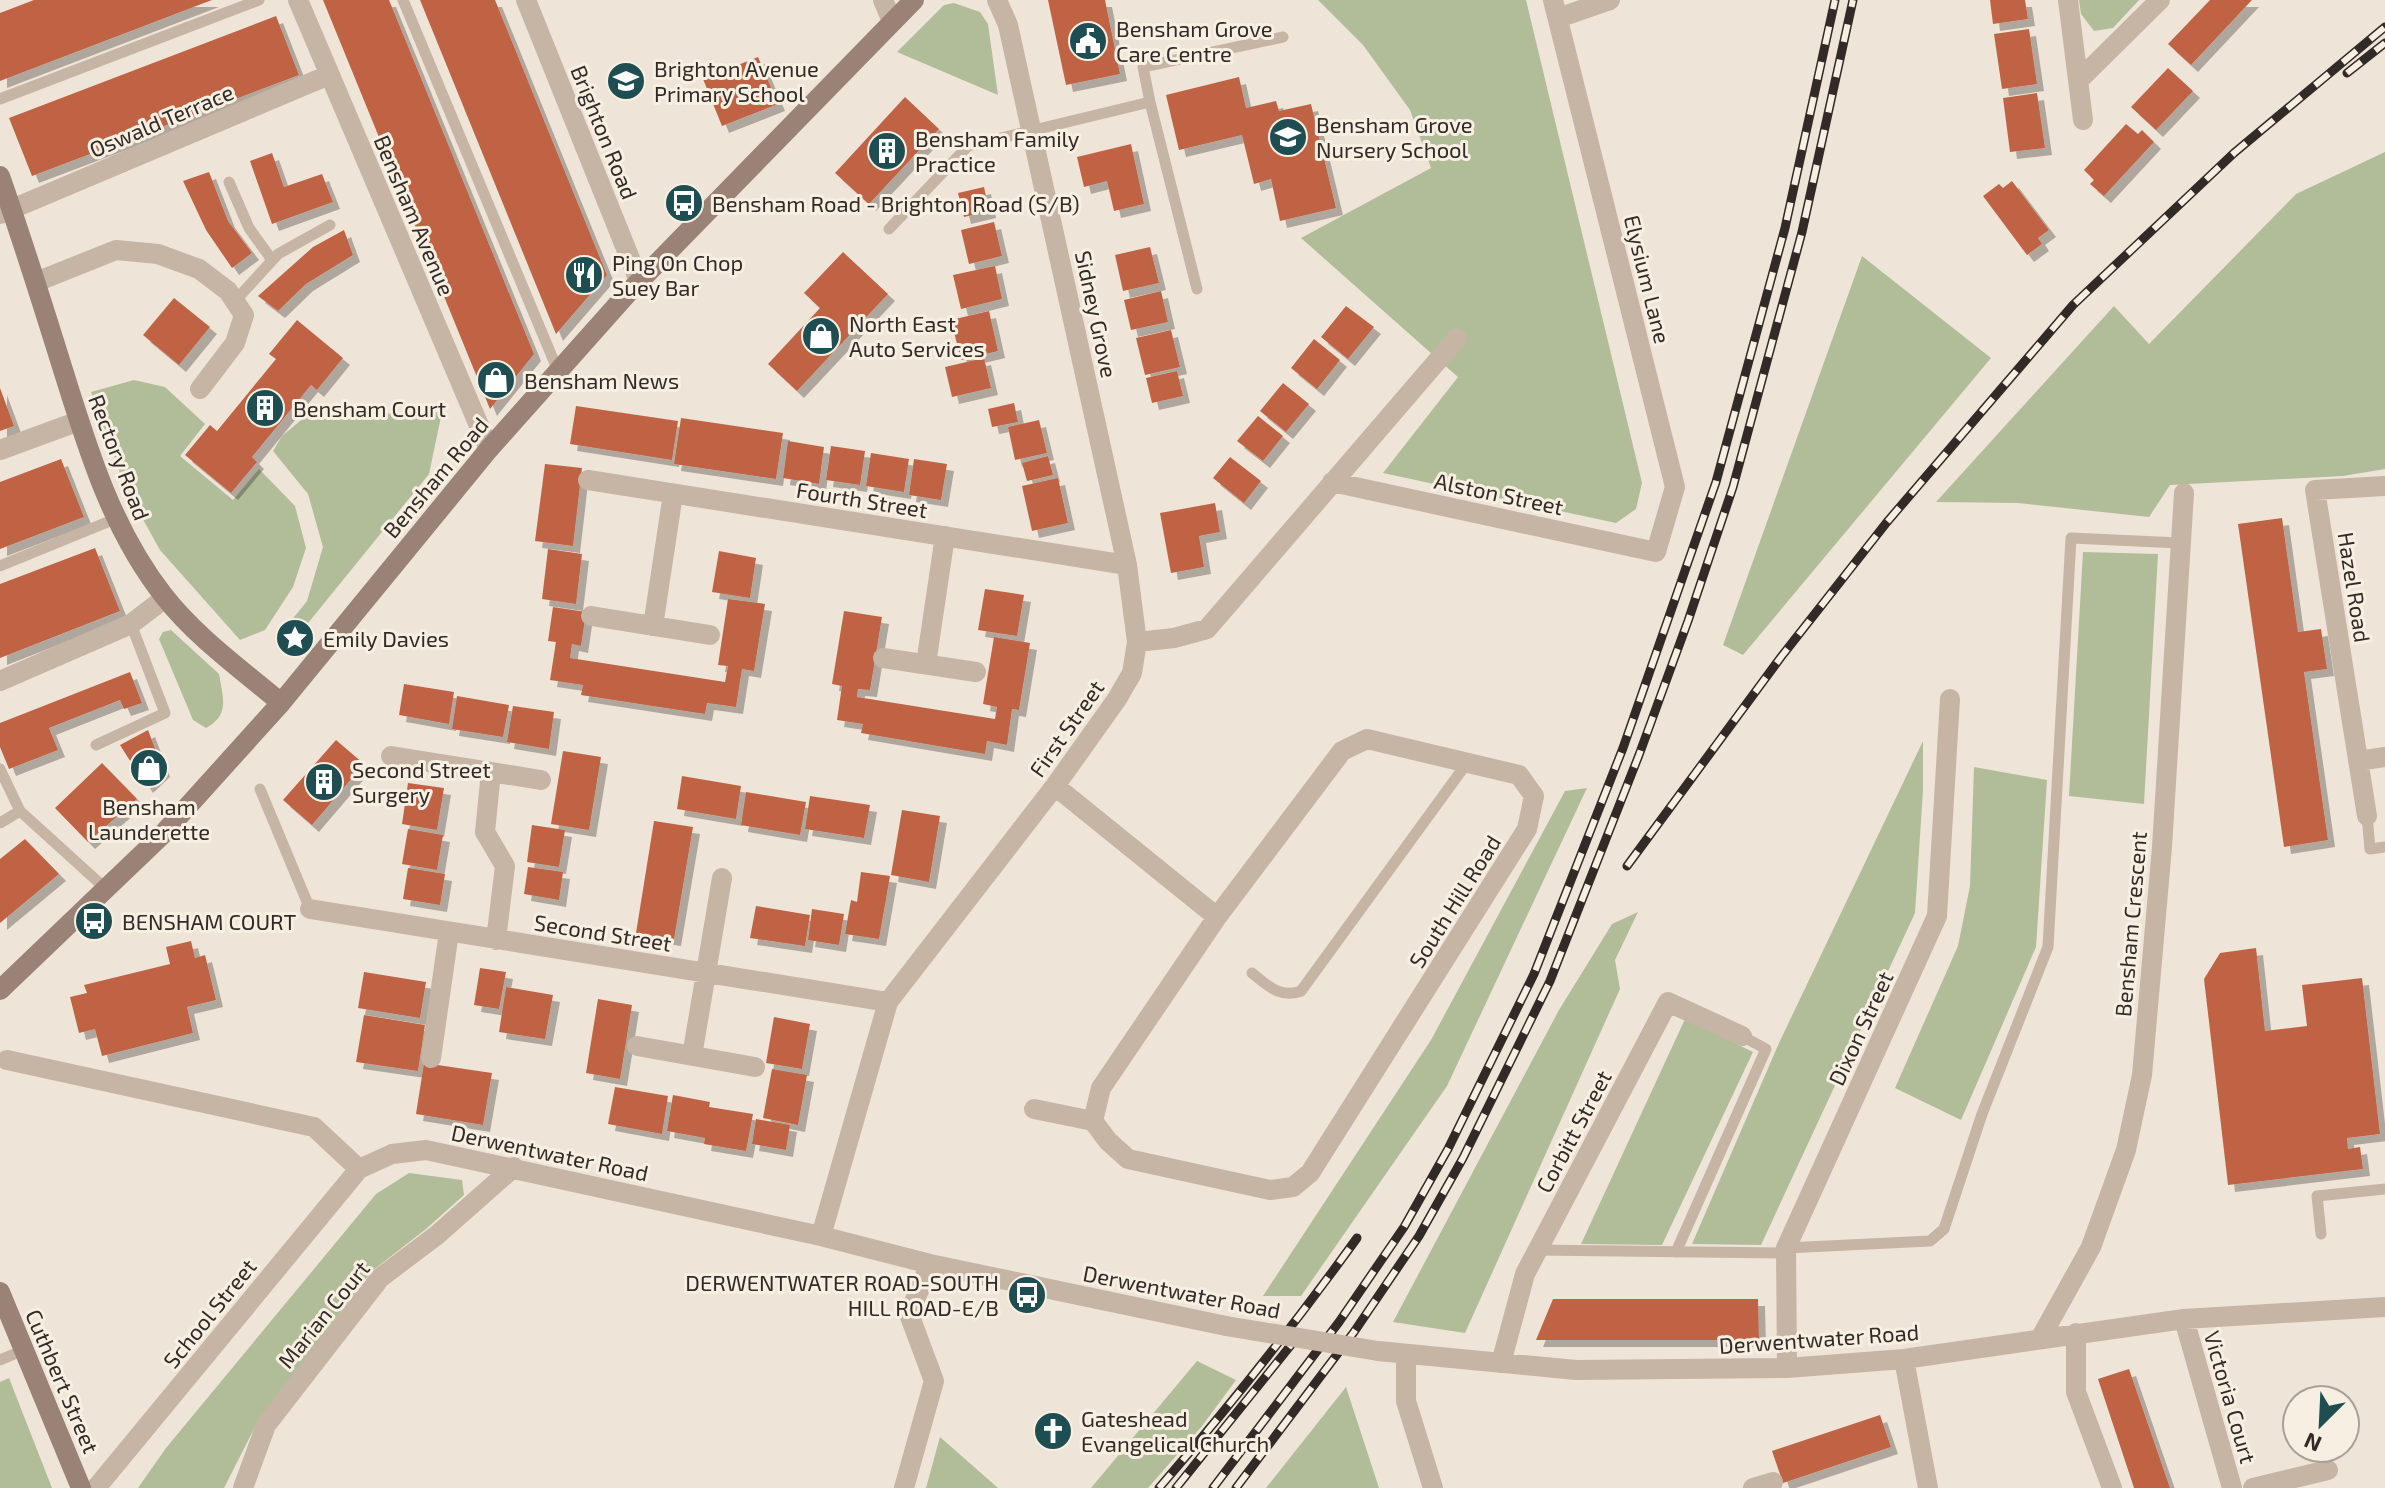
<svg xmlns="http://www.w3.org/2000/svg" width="2385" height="1488" font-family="'Exo 2',sans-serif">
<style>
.green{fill:#b1bd99}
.building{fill:#c06445;filter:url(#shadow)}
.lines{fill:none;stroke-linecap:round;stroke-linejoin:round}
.lane{stroke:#c6b4a5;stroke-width:11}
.street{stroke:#c6b4a5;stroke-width:20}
.secondary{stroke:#9a8376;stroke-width:20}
.rail-casing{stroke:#322a26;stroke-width:9}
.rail{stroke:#f8efe3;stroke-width:6;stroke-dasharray:18;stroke-linecap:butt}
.street-bridge{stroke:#c6b4a5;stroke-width:20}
.labels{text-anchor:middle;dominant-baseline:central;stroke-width:6;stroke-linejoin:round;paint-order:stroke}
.poi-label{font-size:22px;fill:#322a26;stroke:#f8efe3;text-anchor:start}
.street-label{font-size:22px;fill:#322a26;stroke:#f8efe3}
</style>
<defs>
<filter id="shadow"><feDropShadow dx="7" dy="7" stdDeviation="0" flood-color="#0004"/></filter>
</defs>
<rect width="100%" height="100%" fill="#efe4d8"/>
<path class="green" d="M1318,0H1526L1642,483L1636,509L1616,523L1383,473L1458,377L1301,238L1431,168L1410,110L1363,45Z
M2079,0H2139L2113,28L2094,31L2081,14Z
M954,3L980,12L988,24L998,95L897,52L944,5Z
M2385,152V469L2343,476L2170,485L2149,517L2018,503L1936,502L2114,306L2149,344L2296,194Z
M1862,256L1991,358L1743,655L1723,645Z
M134,380L165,387L205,424L180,456L233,500L259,469L295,506L306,548L293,587L265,630L240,640L160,550L125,487L91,392Z
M442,412L429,474L287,649L275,641L307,601L323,547L308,494L273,451L282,436L306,416Z
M2083,552L2158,554L2144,804L2069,796Z
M171,630L219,674C223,698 230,715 206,728L193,720L159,639L163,632Z
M1923,741V790L1915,913L1761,1245L1692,1244L1779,1043Z
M1974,767L2047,780L2036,947L1961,1120L1895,1088L1958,946L1970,886Z
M1587,788L1447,1086L1301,1296H1263L1431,1040L1565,791Z
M1638,912L1615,960L1620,989L1465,1333L1393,1322L1559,1010L1612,924Z
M1685,1019L1753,1052L1662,1245L1581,1244Z
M409,1173L462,1180L464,1195L426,1229L372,1271L257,1423L224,1488H138L166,1448L376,1194Z
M1197,1361L1236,1380L1202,1426L1148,1488H1091Z
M9,1378L52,1488H0V1382Z
M1346,1387L1379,1488H1266Z
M940,1437L998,1488H926Z"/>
<path class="building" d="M34,0H212L0,81V13Z
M323,0H389L534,354L490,409Z
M420,0H495L607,275L556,334Z
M1048,0H1105L1120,74L1066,85Z
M1990,0H2025L2028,19L1993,24Z
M2210,0H2252L2191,65L2168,44Z
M276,16L299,75L32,176L9,118Z
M2029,29L2037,84L2002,89L1994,34Z
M758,57L778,104L722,126L703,79Z
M2168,68L2193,91L2156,130L2131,107Z
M1239,77L1246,108L1276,101L1279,111L1311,104L1336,208L1280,221L1271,179L1254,184L1242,135L1179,150L1166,95Z
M2037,93L2045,148L2010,152L2003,98Z
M905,97L939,129L869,204L835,173Z
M2126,124L2138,134L2142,130L2154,142L2104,196L2090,184L2094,180L2084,170Z
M1131,144L1144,204L1114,211L1107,181L1084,187L1077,157Z
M272,153L284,187L322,174L333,202L272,224L250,161Z
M209,172L228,221L252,253L232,268L206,230L183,181Z
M2012,181L2049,230L2038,238L2042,244L2027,255L1983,196L1999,184L2003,188Z
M984,187L989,211L964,217L958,193Z
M994,222L1002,256L969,264L961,230Z
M344,230L353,255L306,284L278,311L258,296L313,247Z
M1150,247L1159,283L1123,291L1115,255Z
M843,252L888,294L797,391L768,364L820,308L804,293Z
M995,266L1002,299L961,309L953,275Z
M1161,291L1168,322L1131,330L1124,300Z
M174,298L210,327L179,365L143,335Z
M1346,306L1374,327L1348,359L1321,337Z
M989,311L998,351L961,360L951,320Z
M297,320L343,358L317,390L311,385L252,457L257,462L231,493L185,455L210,425L217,431L276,359L269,354Z
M1171,330L1180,367L1145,375L1136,338Z
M1314,339L1340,360L1317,389L1291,368Z
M984,358L991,388L952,397L945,367Z
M1177,371L1183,396L1152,403L1146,378Z
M1283,383L1309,404L1286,432L1260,411Z
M0,388L14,426L0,431Z
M1014,403L1018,422L992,427L988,409Z
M576,406L678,421L672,460L570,444Z
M1258,416L1283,436L1263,461L1237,441Z
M681,418L783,433L776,479L674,464Z
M1039,420L1047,453L1015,460L1008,427Z
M788,441L824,447L819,484L783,478Z
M831,446L865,451L860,485L826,480Z
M871,453L909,459L904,492L866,486Z
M1048,456L1053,475L1027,481L1022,463Z
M1230,457L1261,481L1244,503L1213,478Z
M61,459L84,517L0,549V482Z
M914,459L947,464L941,500L909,495Z
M545,464L582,468L573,546L535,541Z
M1058,478L1068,523L1032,531L1022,486Z
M1215,503L1220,532L1199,536L1204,567L1171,573L1160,513Z
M2282,518L2298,632L2321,629L2327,669L2304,672L2328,840L2284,847L2238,524Z
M95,548L120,611L0,658V584Z
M548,549L582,554L576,604L542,599Z
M719,551L756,558L750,598L712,592Z
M985,589L1024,595L1017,636L978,630Z
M728,599L765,604L754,671L742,669L736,707L707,703L705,714L581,695L583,685L550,680L556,642L548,641L553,607L586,612L581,646L572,644L570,658L725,682L728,666L718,665Z
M844,611L882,617L870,690L858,689L857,697L995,719L997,707L983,704L994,637L1030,643L1019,710L1012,709L1007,745L987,741L985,754L861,733L863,724L837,720L842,686L832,684Z
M130,672L142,703L124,709L120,700L49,728L58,750L9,769L0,747V723Z
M404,684L454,692L449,724L399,715Z
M457,696L509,705L503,737L452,729Z
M513,706L554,712L549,749L507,742Z
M148,730L163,770L146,786L120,745Z
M336,740L364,764L312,825L283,800Z
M563,751L601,757L589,830L551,824Z
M102,763L137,799L88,842L55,808Z
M682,776L741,786L736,819L677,809Z
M408,783L444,788L437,830L402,824Z
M746,792L806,802L800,835L741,825Z
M810,796L870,805L864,838L805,829Z
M902,810L940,816L929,882L891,875Z
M654,821L693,827L674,939L636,933Z
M532,825L565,830L559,867L527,862Z
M408,829L443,835L437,870L402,864Z
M25,839L59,874L0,923V859Z
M528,867L563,872L559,900L524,894Z
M408,868L445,874L440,905L403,899Z
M861,872L890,876L879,939L845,934L851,900L857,902Z
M756,906L810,915L805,946L750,938Z
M812,909L844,914L839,945L808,940Z
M191,941L195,958L205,955L216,1000L187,1007L193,1033L102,1056L95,1029L79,1033L70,997L87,993L84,985L170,964L166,947Z
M2256,948L2265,1031L2307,1026L2302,985L2362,978L2380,1134L2347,1138L2348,1149L2360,1147L2363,1169L2228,1185L2204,979L2220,953Z
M480,968L506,972L499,1009L474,1005Z
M364,972L426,982L420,1018L358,1008Z
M506,987L553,995L545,1039L499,1032Z
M598,999L632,1005L620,1079L586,1073Z
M364,1015L425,1025L418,1071L356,1062Z
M774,1017L810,1024L802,1069L766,1063Z
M424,1063L492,1073L483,1125L416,1114Z
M772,1069L807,1075L798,1125L763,1118Z
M615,1087L668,1096L662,1134L608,1124Z
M673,1095L710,1102L709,1107L753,1114L746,1151L704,1144L705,1138L667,1131Z
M756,1119L790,1125L786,1150L752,1144Z
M1553,1299H1758L1759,1340H1536Z
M2129,1369L2170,1488H2134L2098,1379Z
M1880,1415L1891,1447L1783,1483L1772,1451Z"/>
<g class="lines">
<path class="lane" d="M403,0L558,371
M0,99L259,0
M1150,102L1197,289
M229,182L249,228L272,260
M889,229L968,146L1150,102L1143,67L1283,37
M235,301L278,254L330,225
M0,566L115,519
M96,745L165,713L131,624
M0,769L20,811L0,823
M260,789L310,909
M20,811L106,889
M2367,816L2370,849L2385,847
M1252,973C1267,985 1280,999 1301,991L1467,763
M2321,1234L2317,1196L2385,1189
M1786,1248L1930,1241L1944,1229L1982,1114L2048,947L2071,538L2180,543
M1537,1250L1786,1253
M1676,1252L1766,1049L1742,1036
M0,1360L24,1350"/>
<path class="street" d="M298,0L489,449
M526,0L639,281
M883,0L892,21
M997,0L1008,25L1127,565L1137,642
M2068,0L2083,120
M1558,18L1610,0
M2079,80L2160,0
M0,214L329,75
M36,282L116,250L158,254L199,269L228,291L244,315L235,343L200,389
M0,450L79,421
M588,480L1127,565
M1332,482L1656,552L1675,487L1553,0
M591,616L710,635
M653,626L673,494
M883,658L976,672
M926,664L945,536
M0,681L131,624L165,598
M1367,739L1519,775L1534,796L1527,829L1310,1173L1293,1187L1270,1190L1128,1159L1108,1141L1093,1121L1101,1088L1217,917L1342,751Z
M391,756L541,780
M2358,761L2385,757
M491,772L485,832L505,866L496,940
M1055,786L1217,917
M2367,816L2315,490L2385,486
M310,909L888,1002
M637,1046L755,1067
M692,1056L722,878
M431,1058L449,932
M7,1060L314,1127L359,1169L392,1154L426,1150L821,1236L930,1264L1226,1326
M1034,1109L1093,1121
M821,1236L888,1002L1055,786L1117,699L1132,673L1137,642L1174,638L1207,629L1457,338
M2184,1319L2232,1488
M2076,1333V1392L2112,1488
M2040,1339L2091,1247L2126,1150L2142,1075L2162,847L2184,493
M1378,1351L1576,1370L1787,1368L1904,1359L2184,1319L2385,1307
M1406,1355V1401L1433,1488
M1904,1359L1928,1488
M1501,1363L1525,1274L1668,1002L1742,1036
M1787,1368L1786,1248L1937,916L1950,699
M96,1488L359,1169
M243,1488L266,1425L380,1278L437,1235L514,1167
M904,1488L934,1381L909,1314L930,1264
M1753,1488L1773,1482
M2253,1488L2328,1470"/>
<path class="secondary" d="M0,176C21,236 40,296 59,357C85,440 109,526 164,596C196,637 241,669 281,703
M0,990L161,836L281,703L489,449L627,294L914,0
M0,1292L81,1488"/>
<g class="rail-casing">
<path id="rail" d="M2347,73L2385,43
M1627,866L1781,657L1887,522L2073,305L2234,153L2385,27
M1159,1488C1229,1407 1295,1324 1357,1238
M1176,1488L1299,1335
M1213,1488L1339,1322L1404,1227L1448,1149L1534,974L1623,748L1716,482L1785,228L1835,0
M1236,1488L1354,1332L1419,1236L1463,1158L1550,981L1639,755L1688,621L1733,487L1802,232L1853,0"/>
</g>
<use href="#rail" class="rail"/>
<path class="street-bridge" d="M1226,1326L1378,1351"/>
</g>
<defs>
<g id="civic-disc" transform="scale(2)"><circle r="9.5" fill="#1e4e52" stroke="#f8efe3"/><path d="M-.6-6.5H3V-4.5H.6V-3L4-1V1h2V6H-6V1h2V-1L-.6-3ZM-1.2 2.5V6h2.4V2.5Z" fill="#fff"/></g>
<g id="school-disc" transform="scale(2)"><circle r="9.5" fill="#1e4e52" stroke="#f8efe3"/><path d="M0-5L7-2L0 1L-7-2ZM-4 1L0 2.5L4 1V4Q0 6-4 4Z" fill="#fff"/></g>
<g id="building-disc" transform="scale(2)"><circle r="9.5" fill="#1e4e52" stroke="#f8efe3"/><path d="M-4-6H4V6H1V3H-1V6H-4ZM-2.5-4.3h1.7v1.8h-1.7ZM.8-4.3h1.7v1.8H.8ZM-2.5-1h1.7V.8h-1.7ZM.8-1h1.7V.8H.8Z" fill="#fff"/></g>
<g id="bus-disc" transform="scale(2)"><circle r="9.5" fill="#1e4e52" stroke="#f8efe3"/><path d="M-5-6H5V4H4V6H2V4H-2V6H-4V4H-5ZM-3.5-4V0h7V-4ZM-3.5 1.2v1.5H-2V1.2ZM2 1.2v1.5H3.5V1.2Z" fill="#fff"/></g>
<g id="restaurant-disc" transform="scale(2)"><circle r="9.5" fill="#1e4e52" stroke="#f8efe3"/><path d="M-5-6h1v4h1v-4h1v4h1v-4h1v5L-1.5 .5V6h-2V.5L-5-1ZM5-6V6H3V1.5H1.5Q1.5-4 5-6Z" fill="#fff"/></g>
<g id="shop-disc" transform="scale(2)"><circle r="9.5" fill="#1e4e52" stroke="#f8efe3"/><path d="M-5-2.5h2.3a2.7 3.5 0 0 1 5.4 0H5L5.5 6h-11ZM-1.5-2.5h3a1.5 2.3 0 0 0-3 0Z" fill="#fff"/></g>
<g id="sight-disc" transform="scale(2)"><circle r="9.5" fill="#1e4e52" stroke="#f8efe3"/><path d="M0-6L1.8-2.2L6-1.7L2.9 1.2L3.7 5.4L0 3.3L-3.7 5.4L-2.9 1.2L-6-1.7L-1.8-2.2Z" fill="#fff"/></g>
<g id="church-disc" transform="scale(2)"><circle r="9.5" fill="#1e4e52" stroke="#f8efe3"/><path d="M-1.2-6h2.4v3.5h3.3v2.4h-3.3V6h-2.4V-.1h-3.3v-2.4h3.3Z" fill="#fff"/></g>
</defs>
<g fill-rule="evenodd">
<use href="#civic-disc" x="1088" y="41"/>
<use href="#school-disc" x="626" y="81"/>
<use href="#school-disc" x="1288" y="137"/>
<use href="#building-disc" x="887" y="151"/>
<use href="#bus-disc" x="684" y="203"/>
<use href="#restaurant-disc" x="584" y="275"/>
<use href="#shop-disc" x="821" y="336"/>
<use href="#shop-disc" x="496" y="380"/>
<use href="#building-disc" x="265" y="408"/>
<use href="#sight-disc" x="295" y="638"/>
<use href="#shop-disc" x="149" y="768"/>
<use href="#building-disc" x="324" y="782"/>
<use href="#bus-disc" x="94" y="921"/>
<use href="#bus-disc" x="1027" y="1295"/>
<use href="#church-disc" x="1053" y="1431"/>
</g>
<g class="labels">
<g class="poi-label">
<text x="1116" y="28">Bensham Grove<tspan x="1116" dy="25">Care Centre</tspan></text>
<text x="654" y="68">Brighton Avenue<tspan x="654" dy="25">Primary School</tspan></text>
<text x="1316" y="124">Bensham Grove<tspan x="1316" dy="25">Nursery School</tspan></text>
<text x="915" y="138">Bensham Family<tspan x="915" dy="25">Practice</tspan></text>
<text x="712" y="203">Bensham Road - Brighton Road (S/B)</text>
<text x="612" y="262">Ping On Chop<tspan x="612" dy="25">Suey Bar</tspan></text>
<text x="849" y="323">North East<tspan x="849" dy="25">Auto Services</tspan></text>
<text x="524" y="380">Bensham News</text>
<text x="293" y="408">Bensham Court</text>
<text x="323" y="638">Emily Davies</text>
<text x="352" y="769">Second Street<tspan x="352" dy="25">Surgery</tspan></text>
<text x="149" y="806" text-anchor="middle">Bensham<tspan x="149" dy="25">Launderette</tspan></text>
<text x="122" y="921">BENSHAM COURT</text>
<text x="999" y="1282" text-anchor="end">DERWENTWATER ROAD-SOUTH<tspan x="999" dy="25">HILL ROAD-E/B</tspan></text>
<text x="1081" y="1418">Gateshead<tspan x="1081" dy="25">Evangelical Church</tspan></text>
</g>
<g class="street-label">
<text transform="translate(161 120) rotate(-23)">Oswald Terrace</text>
<text transform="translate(605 132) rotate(68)">Brighton Road</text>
<text transform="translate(415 215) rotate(67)">Bensham Avenue</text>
<text transform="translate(1648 279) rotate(76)">Elysium Lane</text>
<text transform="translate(1097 314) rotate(78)">Sidney Grove</text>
<text transform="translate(120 457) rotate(69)">Rectory Road</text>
<text transform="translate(435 477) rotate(-50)">Bensham Road</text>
<text transform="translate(1499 493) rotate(12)">Alston Street</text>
<text transform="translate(862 499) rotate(9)">Fourth Street</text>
<text transform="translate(2355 587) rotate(81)">Hazel Road</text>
<text transform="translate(1066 728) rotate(-55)">First Street</text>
<text transform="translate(1454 901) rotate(-58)">South Hill Road</text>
<text transform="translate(2130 924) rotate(-85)">Bensham Crescent</text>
<text transform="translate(603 932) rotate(9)">Second Street</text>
<text transform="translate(1860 1028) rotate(-65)">Dixon Street</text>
<text transform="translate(1573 1131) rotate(-62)">Corbitt Street</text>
<text transform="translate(550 1152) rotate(12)">Derwentwater Road</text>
<text transform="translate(1182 1291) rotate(11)">Derwentwater Road</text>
<text transform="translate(209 1313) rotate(-51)">School Street</text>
<text transform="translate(323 1314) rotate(-51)">Marian Court</text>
<text transform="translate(1819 1338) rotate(-4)">Derwentwater Road</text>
<text transform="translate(63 1381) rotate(67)">Cuthbert Street</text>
<text transform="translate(2231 1397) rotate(74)">Victoria Court</text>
</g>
</g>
<g transform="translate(2321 1424) rotate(204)"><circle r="38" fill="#f8efe3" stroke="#a9a097" stroke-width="2"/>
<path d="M0-6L14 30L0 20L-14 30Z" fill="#1e4e52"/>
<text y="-12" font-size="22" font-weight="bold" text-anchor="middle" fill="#322a26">N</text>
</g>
</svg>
